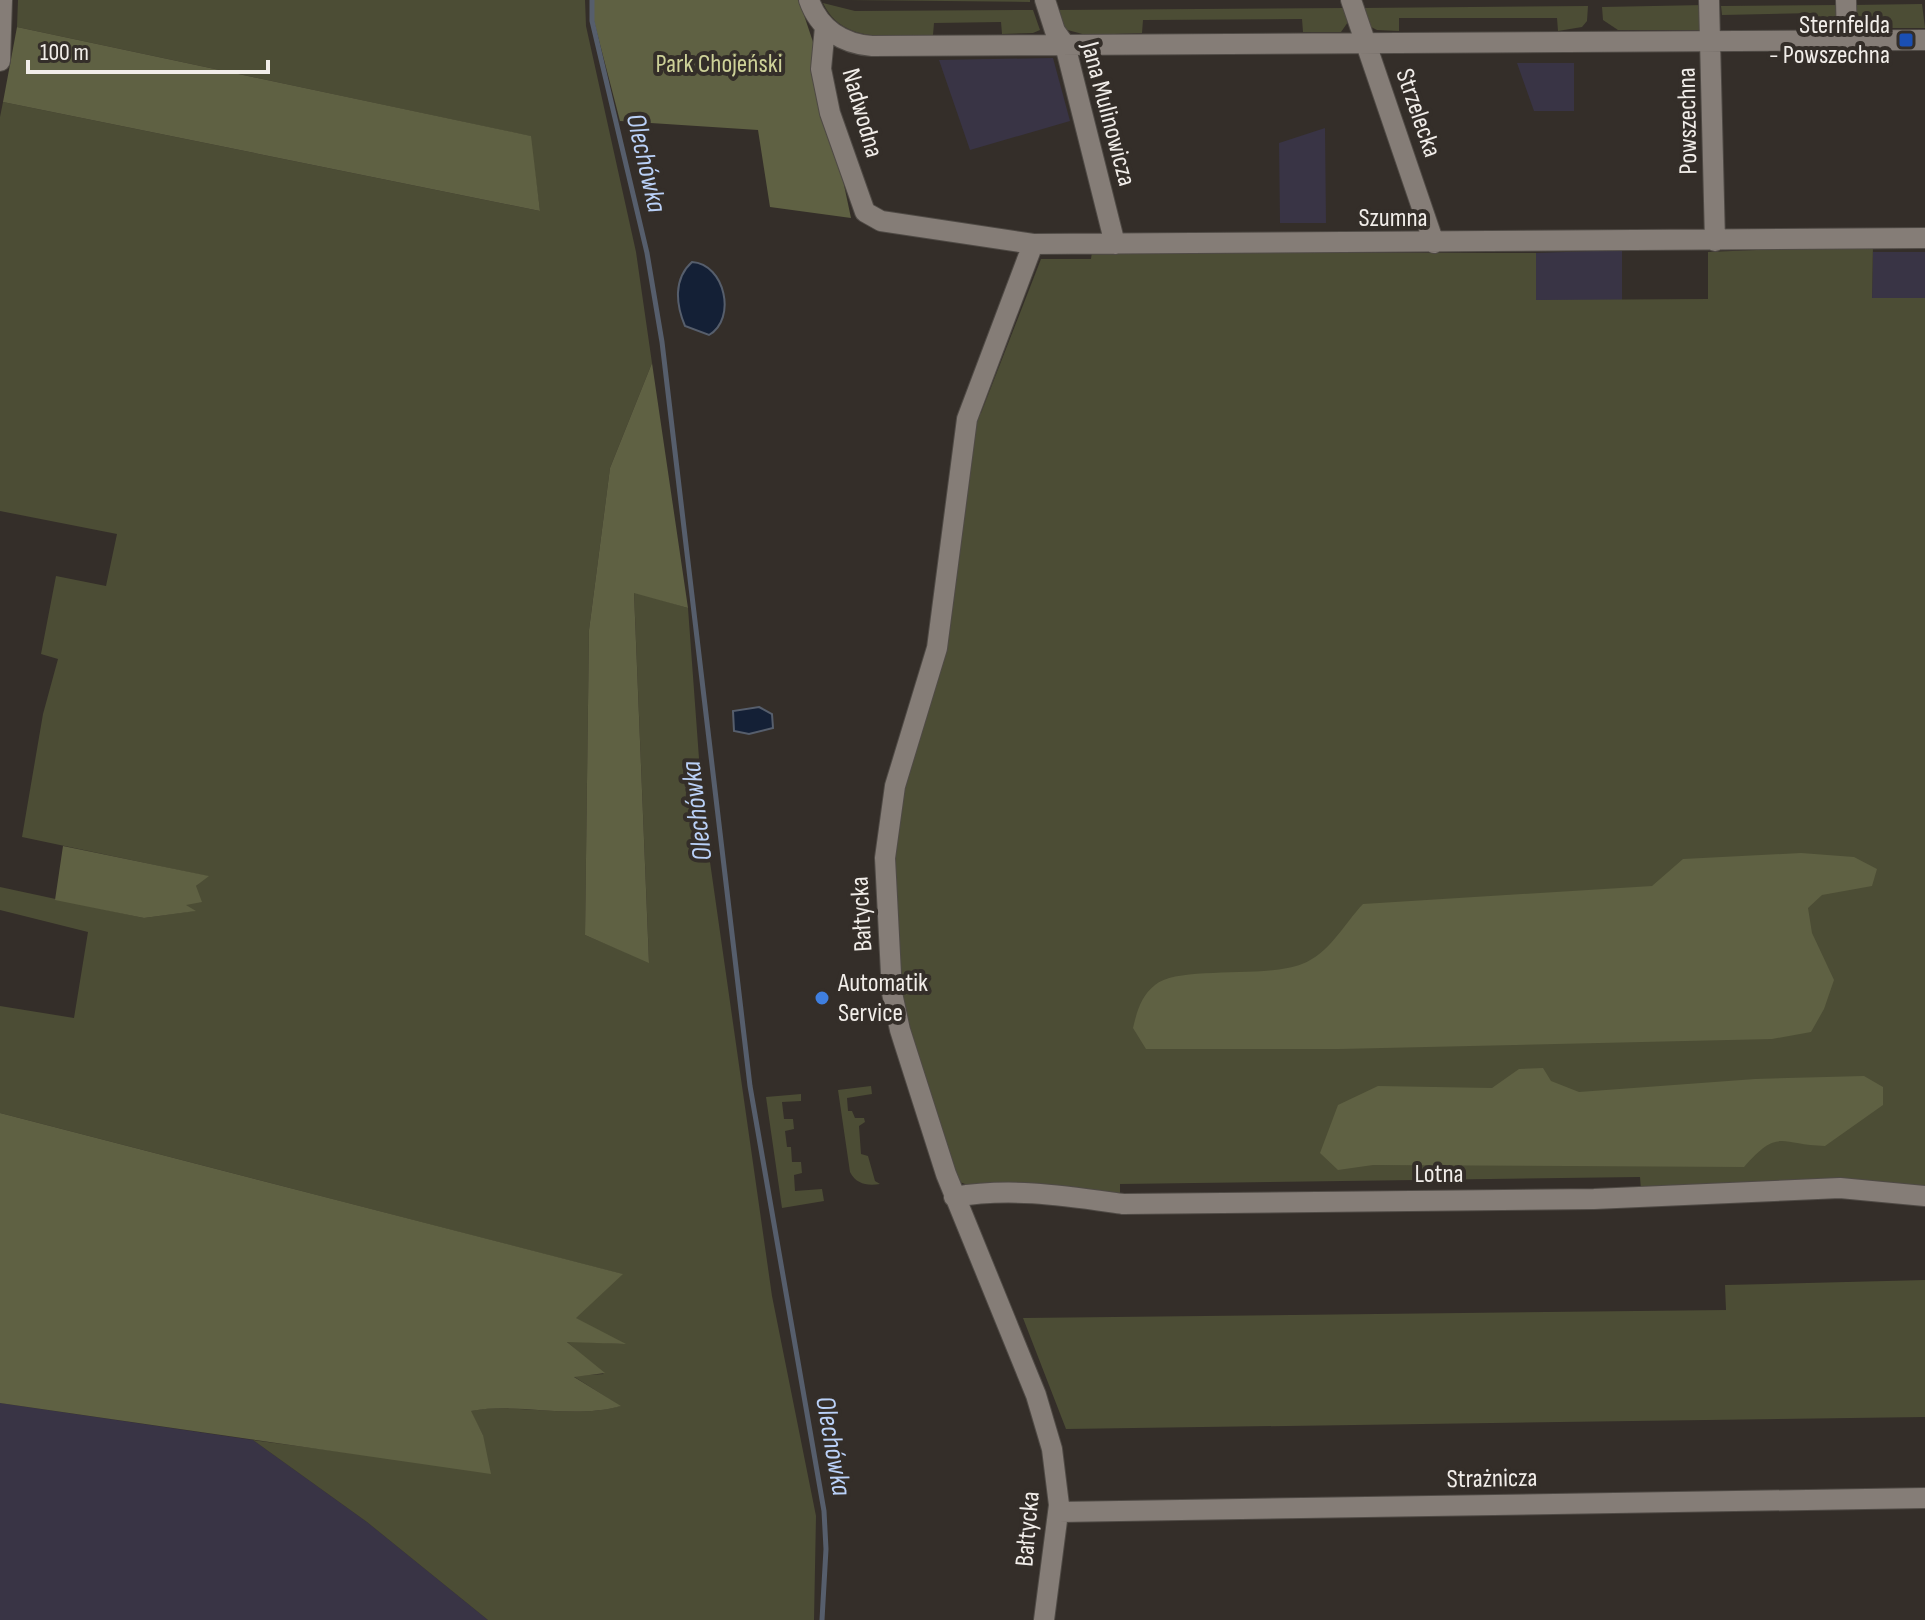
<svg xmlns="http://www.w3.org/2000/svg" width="1925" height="1620" font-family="'Sofia Sans Condensed',sans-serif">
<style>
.industrial{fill:#393445}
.green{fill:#4c4d35}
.forest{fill:#5f6143}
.water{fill:#142036;stroke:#565e6c;stroke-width:2}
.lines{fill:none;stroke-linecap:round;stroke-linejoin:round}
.stream{stroke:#565e6c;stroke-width:5}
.minor-casing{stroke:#4f4a45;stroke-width:22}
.minor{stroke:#857d77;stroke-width:20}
.transit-dot{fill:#1a4fb4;stroke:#342e29;stroke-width:3}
.shop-dot{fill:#3f7fe0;stroke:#342e29;stroke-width:3}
.labels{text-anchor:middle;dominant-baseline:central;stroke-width:8;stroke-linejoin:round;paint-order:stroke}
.poi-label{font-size:26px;fill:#f1ede9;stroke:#342e29;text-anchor:end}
.park-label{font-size:26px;fill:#cdd198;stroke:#342e29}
.street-label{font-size:26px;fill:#f1ede9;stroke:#342e29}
.water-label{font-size:28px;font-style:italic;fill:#bad1f8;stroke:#342e29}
</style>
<rect width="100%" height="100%" fill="#342e29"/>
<path class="industrial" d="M1053,58L1070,121L970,150L939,60Z
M1517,63H1574V111H1534Z
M1325,128L1326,223H1280L1279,143Z
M1622,250V300H1536V253Z
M1873,252H1925V298H1872Z
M0,1403L253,1440L367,1522L488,1620H0Z"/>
<path class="green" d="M18,0H585L586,26L636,252L652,363L610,468L589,630L585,935L649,962L634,592L688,608L703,813L772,1296L816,1516L814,1620H488L367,1522L253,1440L464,1468L483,1435L470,1411C521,1402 571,1420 620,1406L573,1376L604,1374L566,1341L624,1344L575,1318L622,1274L0,1113V1006L74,1018L88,932L0,910V887L144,918L194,911L184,906L196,886L207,876L22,837L43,714L58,659L41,654L56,576L106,586L117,534L0,511V117L3,102L540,211L530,136L17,27Z
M847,0H1030V2Z
M823,3L855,11L1033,10L1040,30L1033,33L1002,34L1001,22L934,23L933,35C895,35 843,46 823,3Z
M1922,4L1925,28H1868L1854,16L1852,5Z
M1705,5L1702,30H1618L1603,20L1602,7Z
M1839,5L1836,20L1823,29L1816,28V13L1722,15L1721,6Z
M1588,6L1587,21L1582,27L1558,31L1557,18H1399V31L1377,30L1369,26L1361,8Z
M1345,8L1348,22L1341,32H1303L1302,19L1143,20L1142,33L1086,35L1064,29L1055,10Z
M1873,245L1872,298H1925V1189L1641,1190L1640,1177L1120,1184V1197L973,1187L957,1181L901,1004L891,847L975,415L981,413L1041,259H1091L1092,252L1536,253V300L1708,299V252Z
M871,1086L872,1094L847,1098L848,1111H852L855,1118H864L865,1122L859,1126L861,1154L868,1156L875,1181L880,1184C867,1186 856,1184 850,1172L838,1090Z
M801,1094V1101L782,1102L784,1119H793L794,1129L785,1131L787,1147H791L792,1162H801L802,1173L794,1175L795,1191L822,1189L824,1201L782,1208L766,1097Z
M1925,1280V1417L1066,1429L1023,1318L1726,1310L1725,1285Z"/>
<path class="forest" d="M594,0H799L815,48L851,218L770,207L758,130L620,121L594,21Z
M17,27L531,136L540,211L3,102Z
M652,363L688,608L634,593L649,963L585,935L589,630L610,468Z
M63,846L209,876L196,886L202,902L186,905L196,911L144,918L55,900Z
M1801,853L1854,857L1877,869L1872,886L1822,895L1808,908L1812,933L1834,980L1824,1009L1811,1032L1772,1039L1339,1049H1146L1133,1028C1137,1011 1141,996 1155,985C1179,965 1265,979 1302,964C1329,954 1344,924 1363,904L1652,886L1683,859Z
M1543,1068L1551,1081L1579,1092L1755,1079L1864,1076L1883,1087V1105L1825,1146C1779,1145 1779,1127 1744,1167L1373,1165L1338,1170L1320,1153L1338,1105L1378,1086L1492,1088L1519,1069Z
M0,1113L623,1274L576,1318L626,1344L567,1342L605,1373L574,1377L621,1406C570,1420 522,1402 471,1411L483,1435L491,1474L0,1403Z"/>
<path class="water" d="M692,262C725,264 737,319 709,335L685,326C676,305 673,279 692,262Z
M759,707L772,714L773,728L749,734L734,731L733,711Z"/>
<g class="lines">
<path class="stream" d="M592,0V21L647,253L662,342L750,1086L824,1511L826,1549L822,1620"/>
<g class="minor-casing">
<path id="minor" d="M809,0C819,29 843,44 872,46L1925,40
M1045,0L1055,31L1065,45L1115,244
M1351,0L1434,243
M1709,0L1715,241
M1846,0L1847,40
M825,27L821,69L830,113L865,212L881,221L1033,244L1925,238
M0,61L2,0
M1033,244L967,419L937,648L895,786L885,858L892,993L900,1030L946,1174L1036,1395L1052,1449L1059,1505L1044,1620
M954,1197C1012,1187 1066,1196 1123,1204L1594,1199L1840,1188L1925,1196
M1059,1512L1925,1498"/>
</g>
<use href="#minor" class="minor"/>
</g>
<rect class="transit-dot" x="1898" y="32" width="16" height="16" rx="4"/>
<circle class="shop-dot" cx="822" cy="998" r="8"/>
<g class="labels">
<g class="poi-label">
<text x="1890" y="25">Sternfelda<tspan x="1890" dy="30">- Powszechna</tspan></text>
<text x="838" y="983" text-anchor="start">Automatik<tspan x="838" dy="30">Service</tspan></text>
</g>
<g class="park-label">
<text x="719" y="64">Park Chojeński</text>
</g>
<g class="street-label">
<text transform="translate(862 113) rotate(74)">Nadwodna</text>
<text transform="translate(1418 113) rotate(71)">Strzelecka</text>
<text transform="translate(1108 114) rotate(75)">Jana Mulinowicza</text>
<text transform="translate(1688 121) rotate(-91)">Powszechna</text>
<text x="1393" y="218">Szumna</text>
<text transform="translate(862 914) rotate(-93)">Bałtycka</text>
<text x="1439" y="1174">Lotna</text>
<text transform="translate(1492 1479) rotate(-1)">Strażnicza</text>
<text transform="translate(1028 1529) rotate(-85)">Bałtycka</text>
</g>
<g class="water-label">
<text transform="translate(646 163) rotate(77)">Olechówka</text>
<text transform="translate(697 811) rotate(-97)">Olechówka</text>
<text transform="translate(833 1446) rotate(80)">Olechówka</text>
</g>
</g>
<path d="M28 60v12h240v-12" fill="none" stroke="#f1ede9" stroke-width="4"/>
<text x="40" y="60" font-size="24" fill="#f1ede9" stroke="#342e29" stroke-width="6" paint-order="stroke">100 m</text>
</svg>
